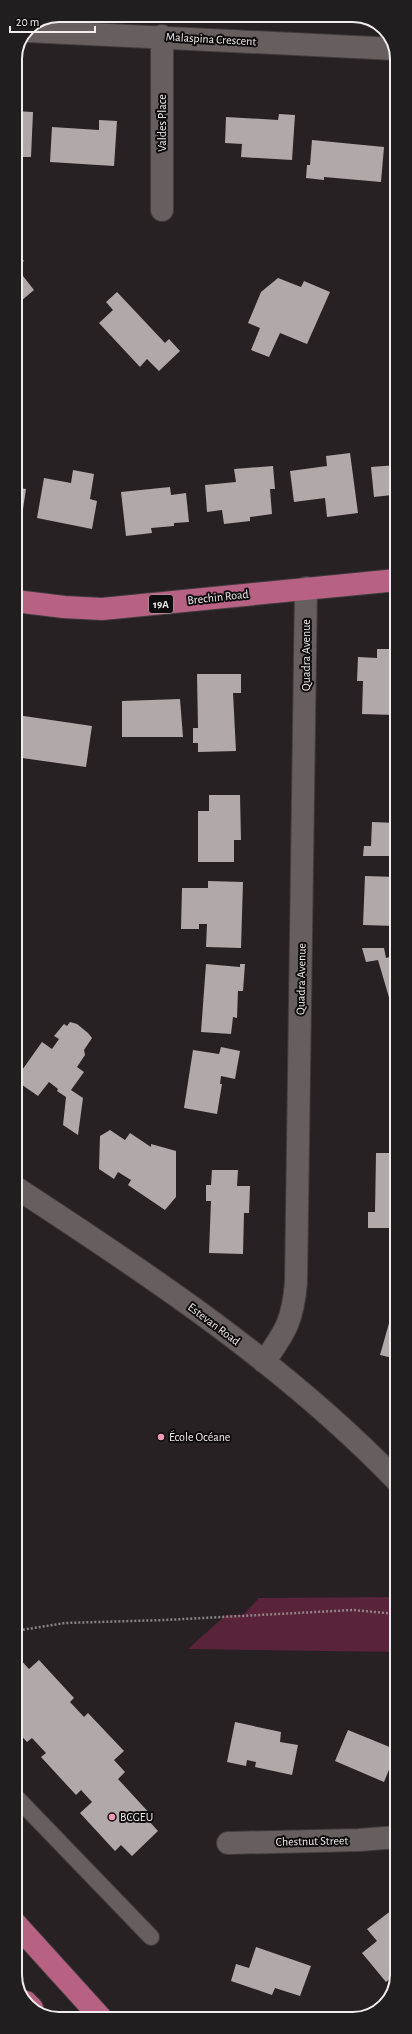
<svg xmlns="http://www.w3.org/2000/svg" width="412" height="2034" font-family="'Alegreya Sans',sans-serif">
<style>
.green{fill:#592439}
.building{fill:#b1a8aa}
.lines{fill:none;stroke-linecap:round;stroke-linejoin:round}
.service-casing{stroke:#423c3e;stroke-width:18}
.minor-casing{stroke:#423c3e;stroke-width:24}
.tertiary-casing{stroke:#423c3e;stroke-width:24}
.primary-casing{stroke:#423c3e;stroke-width:24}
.path{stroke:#8a8485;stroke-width:2.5;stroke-dasharray:2 2;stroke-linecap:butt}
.service{stroke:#675e60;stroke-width:16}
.minor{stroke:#675e60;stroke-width:22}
.tertiary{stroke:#675e60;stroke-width:22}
.primary{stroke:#b76283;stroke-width:22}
.poi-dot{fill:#ef9ab8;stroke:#0f0c0d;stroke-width:1.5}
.labels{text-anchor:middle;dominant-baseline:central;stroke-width:4;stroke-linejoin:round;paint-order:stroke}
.shield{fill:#0f0c0d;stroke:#ada9aa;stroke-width:1}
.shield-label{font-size:11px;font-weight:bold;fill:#f1eced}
.street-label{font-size:12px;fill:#f1eced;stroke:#0f0c0d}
.poi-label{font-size:12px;fill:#f1eced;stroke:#0f0c0d;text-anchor:start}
.rim{fill:none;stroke:#f1eced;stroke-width:2}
</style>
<rect width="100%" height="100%" fill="#282123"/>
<path class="green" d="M397,1597V1652L188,1649L226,1615H243L259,1598Z"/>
<path class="building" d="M15,111L33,112L31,157H23L21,181L15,180Z
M279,114L295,115L292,160L241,157L242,144L225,143L226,117L278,120Z
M99,120L117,121L114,166L50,162L52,127L99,130Z
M312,140L384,147L381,182L324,177V180L306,178L307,165H310Z
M15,250L24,261L16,267L34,290L15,306Z
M278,278L301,287L304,281L330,292L307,344L280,333L269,357L251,350L260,328L248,323L261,292Z
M117,292L165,343L169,339L180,351L159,371L147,359L140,367L99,323L113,310L106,302Z
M350,453L358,513L327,517L325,498L294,502L290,471L327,466L326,456Z
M397,465V509H393L392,495L374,497L371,467Z
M273,466L275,489H270L272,514L250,517V521L224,524L222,510L207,512L205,485L236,482L234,469Z
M73,470L94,474L90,499L97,501L92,529L37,518L44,478L71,483Z
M15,487L26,489L22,516L15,515Z
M170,487L171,495L186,493L189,522L174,523V526L151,528L152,533L126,536L121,492Z
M377,649H397L395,715L362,714L363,681H357L358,657L377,658Z
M197,674H241V693H233L236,751L198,752V743H193V728H198Z
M180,699L183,737H122V701Z
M17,715L92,726L86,767L15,757Z
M209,795H240L241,840H234V862H198V811H209Z
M372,822L397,823V856H363L364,846H371Z
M365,876L397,877V926L363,925Z
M208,881L243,882L241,948L206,947L207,924H199V929H181L182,888H208Z
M362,948H384L386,958L397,955V1011H393L378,960L366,962Z
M206,964L240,967V964H245L243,991H238L237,1018L233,1017L231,1034L201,1032Z
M70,1022L77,1024L88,1033L92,1038L84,1050L85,1055L77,1067L84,1072L71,1090L83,1098L78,1135L63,1125L66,1097L57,1091L58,1089L49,1082L38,1096L15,1080L42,1042L52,1049L59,1039L54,1036L64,1024L67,1026Z
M221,1047L240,1051L235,1079L221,1076L220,1084H222L217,1114L184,1108L193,1050L219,1054Z
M397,1051V1073H396L391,1052Z
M110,1130L125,1140L130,1133L151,1147V1144L176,1151V1197L165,1210L128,1185L131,1180L118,1172L114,1179L99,1169L100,1136Z
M376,1153H397V1228H368V1212H375Z
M212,1170H238L237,1186H250L249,1213H244L243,1254L209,1253L211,1201H206V1185H211Z
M393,1309L397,1310V1359L380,1355Z
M19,1658L29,1669L39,1660L74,1698L70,1702L84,1717L88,1713L124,1751L114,1760L125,1772L118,1779L152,1816L148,1820L158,1831L132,1856L121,1845L115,1851L80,1813L92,1802L81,1790L76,1795L41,1757L46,1753L32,1738L27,1742L15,1729V1661Z
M235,1722L281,1732L280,1742L298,1745L292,1775L255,1767L256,1762L247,1760L246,1766L227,1762Z
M348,1730L397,1750L384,1782L335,1761Z
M392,1910L397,1916V1972L386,1982L362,1953L377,1941L367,1929Z
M256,1947L311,1966L300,1996L275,1988L272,1995L231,1981L236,1964L249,1968Z"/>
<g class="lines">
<g class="service-casing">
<path id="service" d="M15,1796L151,1937"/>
</g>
<g class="minor-casing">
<path id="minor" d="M27,31L395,49
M162,36V210
M264,1362C286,1331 293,1320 296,1282L306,588
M228,1843L359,1840L397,1837"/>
</g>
<g class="tertiary-casing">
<path id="tertiary" d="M15,1187C150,1275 285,1365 397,1481"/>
</g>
<g class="primary-casing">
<path id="primary" d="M15,601L64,607L102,609L397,580
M15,1923L102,2019
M26,2002L32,2008"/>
</g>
<path class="path" d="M15,1631L65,1623L165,1620L353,1610L397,1614"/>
<use href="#service" class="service"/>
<use href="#minor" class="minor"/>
<use href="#tertiary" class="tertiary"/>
<use href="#primary" class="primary"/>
</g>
<g class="poi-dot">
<circle cx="161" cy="1437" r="4"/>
<circle cx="112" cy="1817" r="4"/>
</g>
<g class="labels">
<rect class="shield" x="149" y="595" width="24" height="18" rx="3"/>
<g class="shield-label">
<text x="161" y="604">19A</text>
</g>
<g class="street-label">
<text transform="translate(211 39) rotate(3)">Malaspina Crescent</text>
<text transform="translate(162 123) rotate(-90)">Valdes Place</text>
<text transform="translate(218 597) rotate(-6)">Brechin Road</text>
<text transform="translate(306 655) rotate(-90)">Quadra Avenue</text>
<text transform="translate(301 979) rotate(-89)">Quadra Avenue</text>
<text transform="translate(214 1324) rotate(37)">Estevan Road</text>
<text transform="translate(312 1841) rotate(-1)">Chestnut Street</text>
</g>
<g class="poi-label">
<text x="169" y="1437">École Océane</text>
<text x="120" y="1817">BCGEU</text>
</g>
</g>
<path d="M0 0H412V2034H0ZM59 22H353A37 37 0 0 1 390 59V1975A37 37 0 0 1 353 2012H59A37 37 0 0 1 22 1975V59A37 37 0 0 1 59 22Z" fill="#211e1f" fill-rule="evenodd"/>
<path class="rim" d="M59 22H353A37 37 0 0 1 390 59V1975A37 37 0 0 1 353 2012H59A37 37 0 0 1 22 1975V59A37 37 0 0 1 59 22Z"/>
<path d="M10 26v6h85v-6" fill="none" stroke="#f1eced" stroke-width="2"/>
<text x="16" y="26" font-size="12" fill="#f1eced" stroke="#0f0c0d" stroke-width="3" paint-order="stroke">20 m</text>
</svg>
